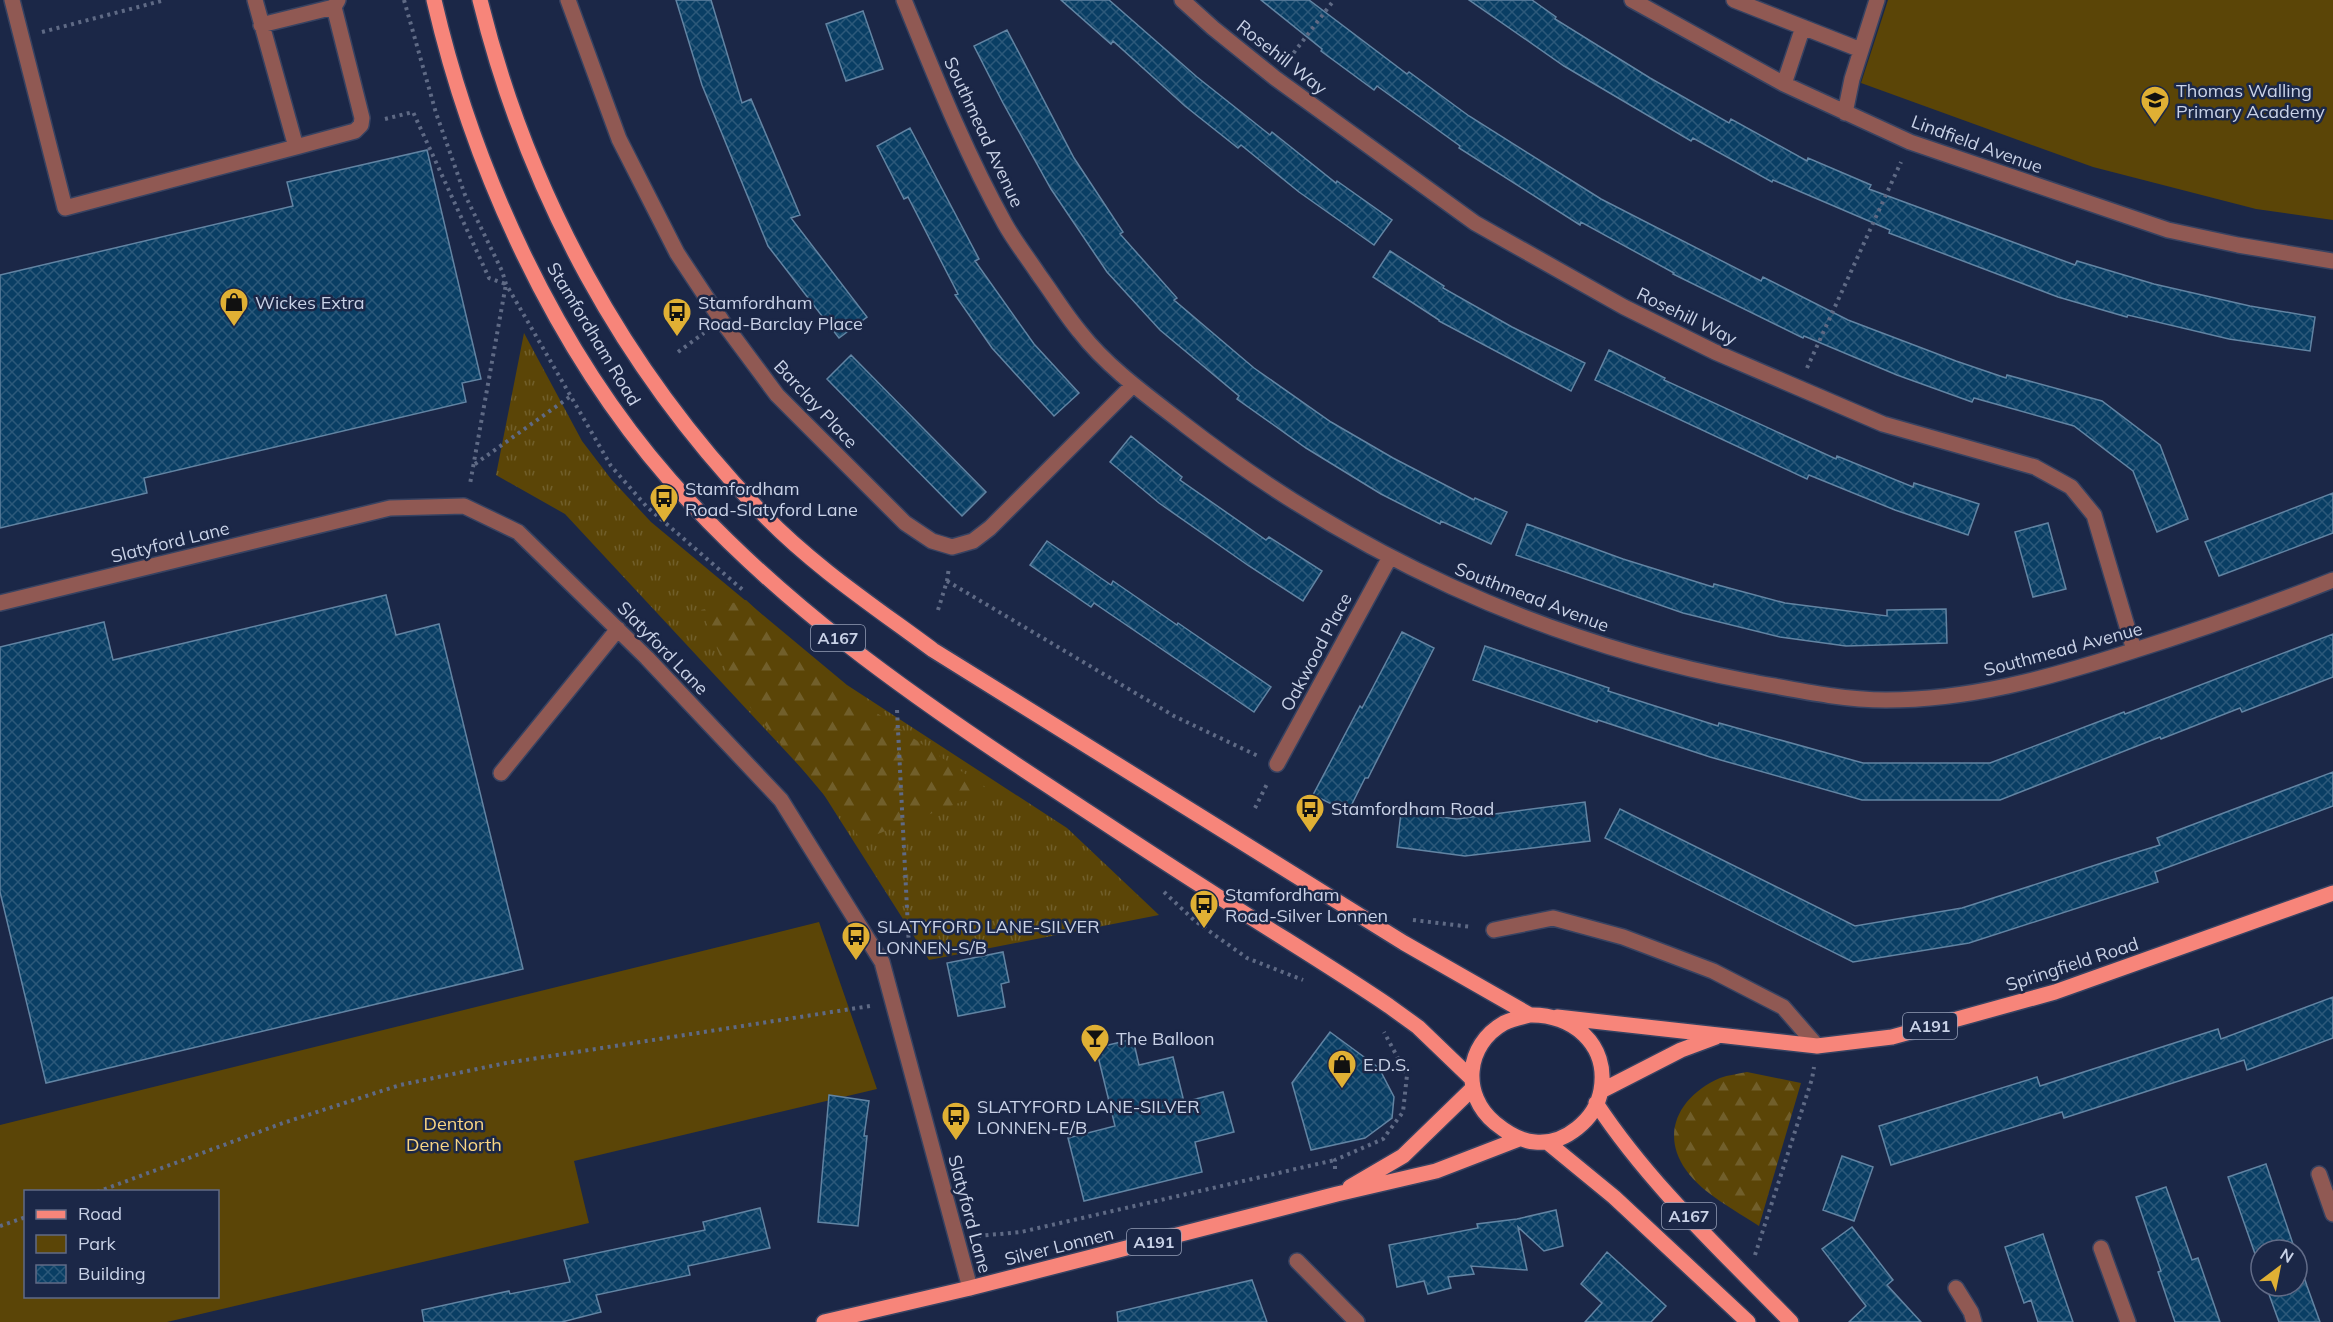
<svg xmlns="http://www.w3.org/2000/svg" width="2333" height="1322" font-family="Mulish,sans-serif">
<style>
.grass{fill:url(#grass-tufts)}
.forest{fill:url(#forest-firs)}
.park{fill:#5b4507;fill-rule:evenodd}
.building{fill:url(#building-cross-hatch);stroke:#6284a3;stroke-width:1.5}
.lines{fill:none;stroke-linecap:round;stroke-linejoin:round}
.minor-casing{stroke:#374261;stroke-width:18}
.major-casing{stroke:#374261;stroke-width:18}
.path{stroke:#5f6a85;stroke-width:4;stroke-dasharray:3 4.5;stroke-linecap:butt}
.minor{stroke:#905953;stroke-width:15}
.major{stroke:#f7857a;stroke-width:15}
.labels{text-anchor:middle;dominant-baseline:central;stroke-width:5;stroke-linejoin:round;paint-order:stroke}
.shield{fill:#1b2747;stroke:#959fb7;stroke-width:1.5}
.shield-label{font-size:16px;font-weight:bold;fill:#c9d2e7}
.street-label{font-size:18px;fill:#c9d2e7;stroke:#1b2747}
.poi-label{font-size:18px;fill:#c9d2e7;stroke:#1b2747;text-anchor:start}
.park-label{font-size:18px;fill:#fad684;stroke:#1b2747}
</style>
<defs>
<pattern id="grass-tufts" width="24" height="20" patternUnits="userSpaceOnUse" patternTransform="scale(1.5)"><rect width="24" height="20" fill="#5b4507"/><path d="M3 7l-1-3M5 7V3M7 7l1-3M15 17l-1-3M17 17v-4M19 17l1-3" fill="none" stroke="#715f2b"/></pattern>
<pattern id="forest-firs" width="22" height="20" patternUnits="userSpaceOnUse" patternTransform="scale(1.5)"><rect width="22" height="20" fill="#5b4507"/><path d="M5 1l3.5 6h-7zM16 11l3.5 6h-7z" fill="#715f2b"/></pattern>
<pattern id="building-cross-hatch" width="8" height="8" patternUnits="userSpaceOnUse" patternTransform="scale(1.5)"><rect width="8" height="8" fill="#093e64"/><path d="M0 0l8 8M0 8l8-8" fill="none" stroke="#2c597a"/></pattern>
</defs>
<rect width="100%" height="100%" fill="#1b2747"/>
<path class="grass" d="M524,333L582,441L611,479L651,522L847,685L1067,828L1159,915L929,960L819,787L565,514L496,475Z"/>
<path class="forest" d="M746,600L842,689L990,791L862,840L733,687L701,610Z
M1747,1072L1801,1083L1759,1226C1735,1210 1703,1194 1686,1170C1659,1132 1681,1095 1720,1078C1728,1075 1738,1074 1747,1072Z"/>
<path class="park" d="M1888,0H2333V220L2256,209L2093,167L1861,83Z
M819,922L877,1089L574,1161L589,1223L167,1322H0V1125ZM26,1192H218V1296H26Z"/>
<path class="building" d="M676,0H711L742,103L751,99L800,215L791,218L867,317L839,338L768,246L702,85Z
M1061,0H1109L1197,77L1270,135L1272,132L1336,183L1337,181L1392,220L1374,245L1299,192L1241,145L1238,148L1185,106L1113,41L1111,44Z
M1261,0H1309L1407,74L1409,72L1469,116L1601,199L1761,281L1763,277L1848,320L1956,361L2006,378L2007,375L2102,401L2160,445L2188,519L2157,532L2133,471L2074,426L1974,398L1972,402L1897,375L1804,336L1803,338L1673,274L1674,273L1581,222L1580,225L1459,148L1460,146L1377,86L1374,90L1321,51L1322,49Z
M1469,0H1532L1556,17L1555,19L1650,78L1729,123L1731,119L1807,161L1808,158L1871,185L1869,189L2075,265L2077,261L2154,284L2250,306L2315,317L2310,351L2229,339L2128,315L2127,317L2058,297L1889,233L1890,230L1773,180L1772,182L1693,138L1691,141L1564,66Z
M863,11L883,69L846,81L826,24Z
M1007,30L1074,158L1123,232L1120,234L1177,298L1174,300L1254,368L1331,422L1393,458L1474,500L1475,498L1507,512L1491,544L1441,521L1440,524L1381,494L1306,448L1237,399L1239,396L1160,330L1107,272L1051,189L1003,103L974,46Z
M910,128L979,259L975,261L1034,344L1079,393L1054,416L992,348L955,295L958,294L908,197L904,199L877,146Z
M427,150L481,379L462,383L466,402L144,478L147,493L0,528V275L293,206L287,182Z
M1390,251L1444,286L1443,288L1512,327L1585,363L1571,391L1439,321V320L1373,277Z
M1609,350L1665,378L1664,380L1836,459L1837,456L1913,487L1914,483L1979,504L1968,535L1895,510L1809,475L1807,479L1595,380Z
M851,355L986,492L962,516L827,379Z
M1131,436L1182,477L1180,480L1266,540L1269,537L1322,571L1303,601L1249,566L1159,503L1110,462Z
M2333,493V533L2219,576L2205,542Z
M2048,523L2066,589L2033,597L2015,532Z
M1527,524L1623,559L1713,587L1714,584L1785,603L1887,616V610L1946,609L1947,643L1846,646L1780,637L1683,613L1516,555Z
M1047,541L1111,585L1113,581L1177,625L1178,623L1271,687L1254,712L1094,603L1091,607L1030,565Z
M386,595L396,635L439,624L523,969L46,1083L0,892V647L104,622L113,660Z
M1402,632L1434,648L1368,778H1365L1348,812L1313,795L1360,706L1362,708Z
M2333,634V677L2242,712L2240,708L2161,739L2160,737L2000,800H1862L1710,757L1598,720L1597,722L1473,680L1485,646L1609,688L1608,691L1718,726L1719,723L1863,763H1990L2124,712L2125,714Z
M2333,772V806L2155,872L2158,882L1969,943L1853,962L1605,838L1620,809L1855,926L1962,908L2105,862L2160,845L2157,838Z
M1585,802L1590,841L1465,856L1397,847L1401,812L1457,819Z
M1003,952L1009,982L1001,984L1005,1007L958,1016L947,963Z
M2333,997V1038L2247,1070L2244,1060L2064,1118L2062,1112L1891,1165L1879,1126L2037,1077L2040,1086L2218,1029L2221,1039Z
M1330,1032L1379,1068L1394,1097L1392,1118L1365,1138L1311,1150L1292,1083Z
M1133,1039L1139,1065L1173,1057L1184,1102L1223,1092L1234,1132L1195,1142L1202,1172L1084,1201L1068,1138L1115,1126L1096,1048Z
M829,1095L869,1101L864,1136H867L858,1226L818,1222Z
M1842,1156L1873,1167L1854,1221L1823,1210Z
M2266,1164L2295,1250H2261V1271L2228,1177Z
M2166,1187L2192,1260L2198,1258L2220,1322H2175L2158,1272L2161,1271L2136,1197Z
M760,1208L770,1248L688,1266L690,1275L596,1295L601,1312L562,1322H424L422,1310L509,1291L510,1294L570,1282L564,1260L705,1230L703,1222Z
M1556,1210L1563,1246L1544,1251L1518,1227L1527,1270L1471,1266L1474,1274L1448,1277L1451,1288L1428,1294L1424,1281L1397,1287L1389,1245L1478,1228L1477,1224L1517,1219Z
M1852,1227L1893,1280L1887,1285L1921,1322H1849L1866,1306L1822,1249Z
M2043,1234L2056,1273L2073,1322H2038L2031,1300L2024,1303L2017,1283L2005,1247Z
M1607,1252L1666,1306L1651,1322H1585L1602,1303L1581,1284Z
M2297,1256L2307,1286L2320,1322H2279L2266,1286H2297Z
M1252,1280L1267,1322H1118L1117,1312Z"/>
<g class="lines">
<g class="minor-casing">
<path id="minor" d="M12,0L65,208L296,147L255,0
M568,0L619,139L677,253L722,321L777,395L905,523L932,541L952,547L973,541L990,528L1133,385
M904,0C935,76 965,152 1005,224C1015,242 1028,258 1039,275C1053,294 1065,314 1080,332C1108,368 1149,397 1185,425C1350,553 1542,642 1747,681C1792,689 1840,700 1886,700C1969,700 2048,678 2126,653C2196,631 2265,607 2333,580
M1182,0L1213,28L1275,78L1475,223L1624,307L1715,352L1883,424L2035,467L2071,487L2094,515L2134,650
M1632,0L1784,84L1910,142L2168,230L2238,245L2333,261
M1734,0L1861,50
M261,25L334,7L338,0
M1784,84L1803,27
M1845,113L1852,79L1877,0
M296,147L355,131L361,125L362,118L334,7
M0,603L390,508L464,506L518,532L647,658L781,800L882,962L970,1288
M1277,764L1390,557
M501,773L618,629
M1494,930L1553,918L1623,937L1713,971L1783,1007L1817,1046
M2319,1174L2333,1214
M2101,1248L2128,1322
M1297,1261L1357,1322
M1956,1288L1971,1312L1974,1322"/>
</g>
<g class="major-casing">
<path id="major" d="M434,0C473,169 555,349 670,480C777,602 910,695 1044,783C1102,821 1160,860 1219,897C1276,934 1333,968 1389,1006L1418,1027L1470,1077
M480,0C528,194 624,371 763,514C813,566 875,607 933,650L1404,943L1530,1015
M1530,1015C1572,1014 1609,1044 1601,1090C1596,1119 1565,1145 1535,1142C1519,1141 1506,1132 1495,1123C1461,1095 1465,1045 1504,1023C1512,1019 1521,1017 1530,1015Z
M1557,1017L1817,1046L1892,1037L2055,992L2333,893
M1601,1091L1681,1050L1716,1037
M1596,1103C1650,1185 1723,1252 1791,1322
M1547,1142L1614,1197L1748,1322
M1350,1187L1403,1156L1472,1089
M824,1322L970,1288L1337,1194L1436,1171L1519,1139"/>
</g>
<path class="path" d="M404,0L436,113L465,195L502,271L506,284L611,466L647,507L744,591
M42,32L165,0
M1289,59L1334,0
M385,119L413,112L489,278L506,284L470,484
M678,352L704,333
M1807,368L1901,162
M475,464L571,396
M947,581L1174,716L1258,756
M938,610L947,581L949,567
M897,710L909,948L901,952
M1255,808L1267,784
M1164,892L1195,921L1247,958L1303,980
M1413,920L1472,927
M1335,1169V1160L1383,1139L1403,1112L1407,1075L1384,1032
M97,1192L283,1123L400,1085L506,1063L870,1006L869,1004
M0,1226L26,1217
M978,1236L1021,1232L1335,1160
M1755,1255L1812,1079L1814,1067"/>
<use href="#minor" class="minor"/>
<use href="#major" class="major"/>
</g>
<defs>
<g id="school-pin" transform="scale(1.5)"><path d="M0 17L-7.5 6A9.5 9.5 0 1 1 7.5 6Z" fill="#e0b034" stroke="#1b2747"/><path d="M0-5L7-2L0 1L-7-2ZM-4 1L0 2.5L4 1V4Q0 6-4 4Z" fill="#111"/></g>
<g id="shop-pin" transform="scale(1.5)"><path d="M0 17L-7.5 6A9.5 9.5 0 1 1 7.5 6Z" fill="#e0b034" stroke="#1b2747"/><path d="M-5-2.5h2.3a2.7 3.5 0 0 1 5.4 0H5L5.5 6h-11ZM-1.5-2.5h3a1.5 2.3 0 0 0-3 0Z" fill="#111"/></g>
<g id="bus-pin" transform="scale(1.5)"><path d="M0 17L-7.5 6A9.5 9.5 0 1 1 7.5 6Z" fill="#e0b034" stroke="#1b2747"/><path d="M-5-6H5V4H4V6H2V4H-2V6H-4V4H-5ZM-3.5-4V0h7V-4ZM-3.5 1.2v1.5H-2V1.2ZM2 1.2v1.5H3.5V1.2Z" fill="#111"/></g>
<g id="bar-pin" transform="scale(1.5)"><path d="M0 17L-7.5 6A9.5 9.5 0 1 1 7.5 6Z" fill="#e0b034" stroke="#1b2747"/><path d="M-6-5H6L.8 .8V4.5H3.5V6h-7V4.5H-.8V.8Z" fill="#111"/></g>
</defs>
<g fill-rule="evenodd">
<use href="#school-pin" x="2155" y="100"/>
<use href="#shop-pin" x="234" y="302"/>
<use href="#bus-pin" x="677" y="312"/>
<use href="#bus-pin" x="664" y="498"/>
<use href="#bus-pin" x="1310" y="808"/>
<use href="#bus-pin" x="1204" y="904"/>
<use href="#bus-pin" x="856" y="936"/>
<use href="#bar-pin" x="1095" y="1038"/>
<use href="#shop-pin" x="1342" y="1064"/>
<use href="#bus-pin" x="956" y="1116"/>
</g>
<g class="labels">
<g class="shield">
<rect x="811" y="625" width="54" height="26" rx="4.5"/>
<rect x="1903" y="1013" width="54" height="26" rx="4.5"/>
<rect x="1662" y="1203" width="54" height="26" rx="4.5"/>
<rect x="1127" y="1229" width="54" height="26" rx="4.5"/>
</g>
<g class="shield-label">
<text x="838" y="638">A167</text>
<text x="1930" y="1026">A191</text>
<text x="1689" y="1216">A167</text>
<text x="1154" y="1242">A191</text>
</g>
<g class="street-label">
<text transform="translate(1282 57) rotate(38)">Rosehill Way</text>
<text transform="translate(984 132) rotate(65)">Southmead Avenue</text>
<text transform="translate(1977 144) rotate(20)">Lindfield Avenue</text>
<text transform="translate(1687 316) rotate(26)">Rosehill Way</text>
<text transform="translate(594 334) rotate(59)">Stamfordham Road</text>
<text transform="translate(816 404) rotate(47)">Barclay Place</text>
<text transform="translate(170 542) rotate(-14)">Slatyford Lane</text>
<text transform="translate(1532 597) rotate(21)">Southmead Avenue</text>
<text transform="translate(663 648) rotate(46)">Slatyford Lane</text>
<text transform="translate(2063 649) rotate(-15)">Southmead Avenue</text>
<text transform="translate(1316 652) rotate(-62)">Oakwood Place</text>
<text transform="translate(2072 964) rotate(-18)">Springfield Road</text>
<text transform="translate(970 1214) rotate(75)">Slatyford Lane</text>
<text transform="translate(1059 1246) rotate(-14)">Silver Lonnen</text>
</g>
<g class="poi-label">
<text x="2176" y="90">Thomas Walling<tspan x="2176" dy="21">Primary Academy</tspan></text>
<text x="255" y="302">Wickes Extra</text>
<text x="698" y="302">Stamfordham<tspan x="698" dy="21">Road-Barclay Place</tspan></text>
<text x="685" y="488">Stamfordham<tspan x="685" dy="21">Road-Slatyford Lane</tspan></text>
<text x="1331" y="808">Stamfordham Road</text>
<text x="1225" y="894">Stamfordham<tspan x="1225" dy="21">Road-Silver Lonnen</tspan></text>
<text x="877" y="926">SLATYFORD LANE-SILVER<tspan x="877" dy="21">LONNEN-S/B</tspan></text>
<text x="1116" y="1038">The Balloon</text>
<text x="1363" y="1064">E.D.S.</text>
<text x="977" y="1106">SLATYFORD LANE-SILVER<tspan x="977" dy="21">LONNEN-E/B</tspan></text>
</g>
<g class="park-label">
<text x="454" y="1123">Denton<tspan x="454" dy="21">Dene North</tspan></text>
</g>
</g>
<rect x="24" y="1190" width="195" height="108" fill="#1b2747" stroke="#616b87" stroke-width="1.5"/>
<rect x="36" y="1210" width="30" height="9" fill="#f7857a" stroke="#616b87" stroke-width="1.5"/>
<text x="78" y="1220" font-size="18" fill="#c9d2e7">Road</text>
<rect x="36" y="1235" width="30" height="18" fill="#5b4507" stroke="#616b87" stroke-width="1.5"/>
<text x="78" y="1250" font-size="18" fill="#c9d2e7">Park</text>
<rect x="36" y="1265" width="30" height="18" fill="url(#building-cross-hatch)" stroke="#616b87" stroke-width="1.5"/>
<text x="78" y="1280" font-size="18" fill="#c9d2e7">Building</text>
<g transform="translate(2279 1268) rotate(32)"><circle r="28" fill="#1b2747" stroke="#616b87" stroke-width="1.5"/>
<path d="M0-4.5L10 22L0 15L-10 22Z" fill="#e0b034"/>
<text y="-9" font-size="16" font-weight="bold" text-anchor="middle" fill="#c9d2e7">N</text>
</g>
</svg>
